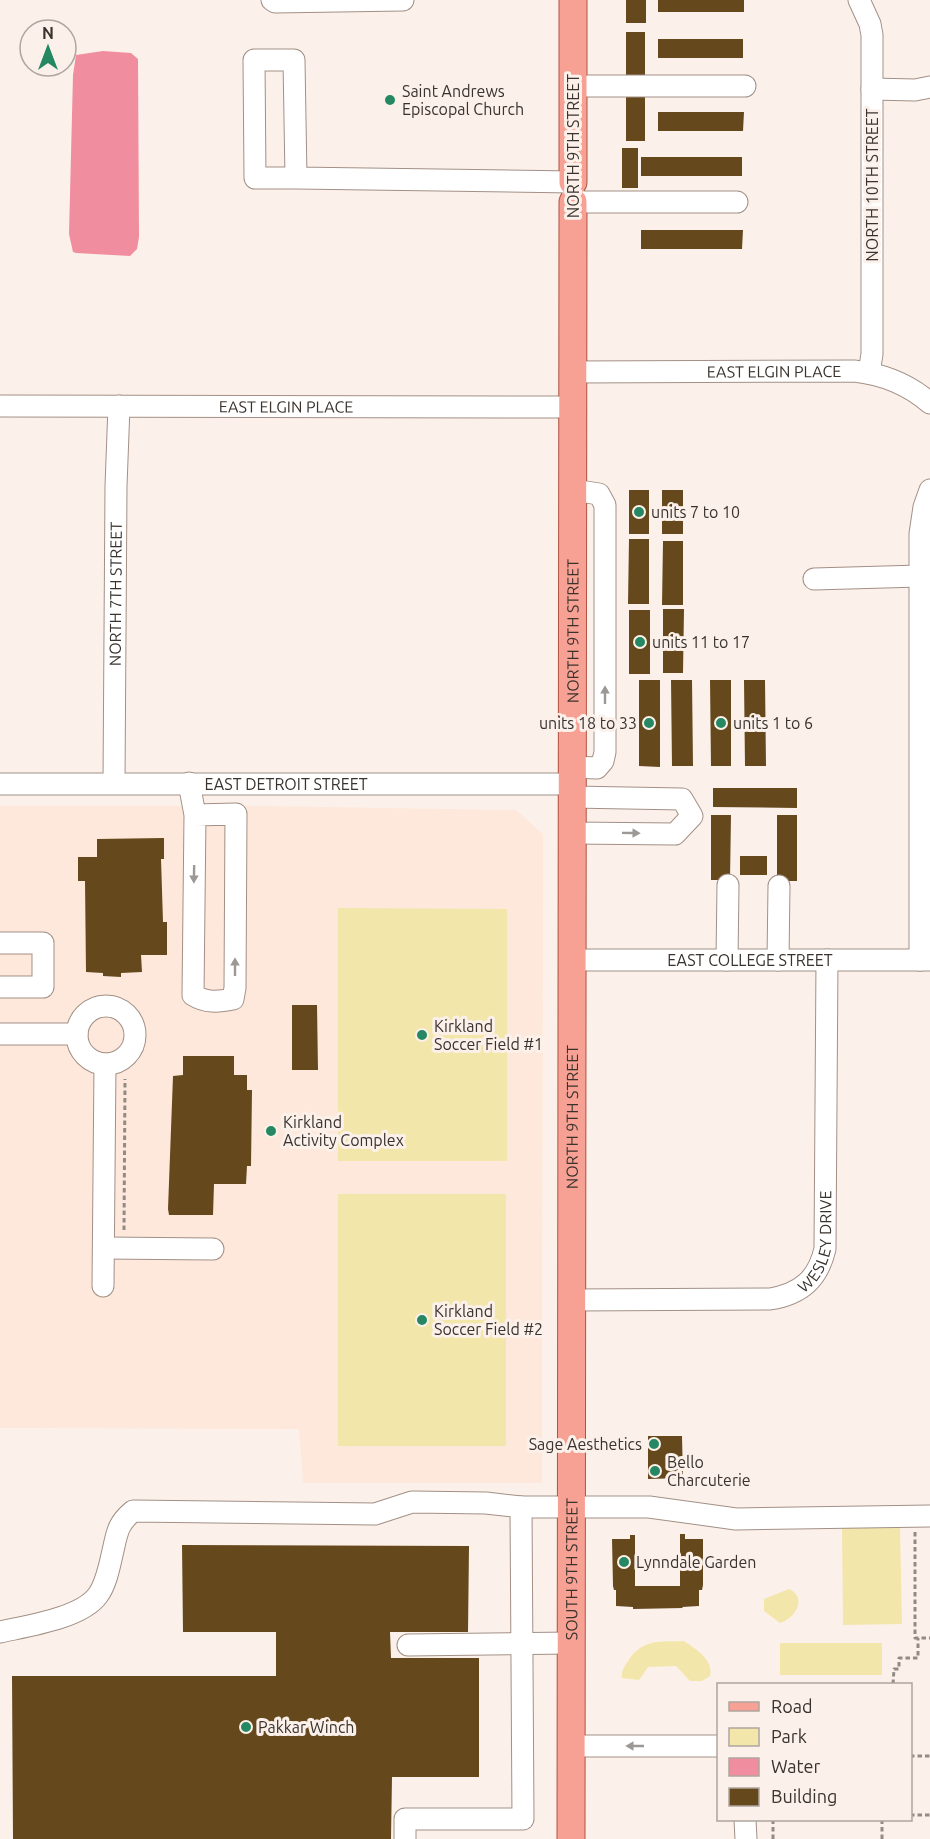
<svg xmlns="http://www.w3.org/2000/svg" width="930" height="1839" font-family="Ubuntu,sans-serif">
<style>
.built{fill:#fde8db}
.green{fill:#f3e6ab}
.water{fill:#f08e9f}
.building{fill:#65481c}
.lines{fill:none;stroke-linecap:round;stroke-linejoin:round}
.minor-casing{stroke:#a29086;stroke-width:23}
.major-casing{stroke:#b15242;stroke-width:29}
.path{stroke:#938a84;stroke-width:3;stroke-dasharray:4.5 3;stroke-linecap:butt}
.minor{stroke:#fff;stroke-width:21}
.major{stroke:#f7a194;stroke-width:27}
.oneway{fill:#9c9896}
.poi-dot{fill:#258862;stroke:#fcf1ea;stroke-width:2}
.labels{text-anchor:middle;dominant-baseline:central;stroke-width:6;stroke-linejoin:round;paint-order:stroke}
.poi-label{font-size:16px;fill:#39322d;stroke:#fcf1ea;text-anchor:start}
.street-label{font-size:16px;fill:#39322d;stroke:#fcf1ea}
</style>
<rect width="100%" height="100%" fill="#fcf1ea"/>
<path class="built" d="M0,806H264L516,810L543,834L542,1483H303L299,1429L0,1428Z"/>
<path class="green" d="M338,908L507,909V1161H338Z
M338,1194H506V1446H338Z
M900,1526L902,1624L843,1625L842,1528Z
M789,1589C808,1597 795,1619 780,1623L764,1611V1599Z
M684,1641C696,1649 714,1660 710,1676L702,1681H690L676,1666L648,1667L639,1680L622,1678C621,1671 624,1667 628,1661C643,1638 661,1642 684,1641Z
M780,1643H882V1675H780Z"/>
<path class="water" d="M103,51L131,53L138,59L139,237L137,249L130,256L76,253L73,252L69,234L73,75L76,55Z"/>
<path class="building" d="M626,0H646V23H626Z
M658,0H744V12H658Z
M626,32H645V76H626Z
M658,39H743V58H658Z
M626,97H645V141H626Z
M658,112H744L743,131H658Z
M622,148H638V188H622Z
M641,157H742V176H641Z
M641,230H743L742,249H641Z
M629,490H649V534H629Z
M662,490H683V534H662Z
M629,539H649V604H628Z
M663,541H683V605H662Z
M663,609H684L683,673H663Z
M629,610H650V674H629Z
M639,680H660V767L639,766Z
M671,680H692L693,766H672Z
M710,680H731V766H711Z
M744,680H765L766,766H745Z
M713,788H797V808L713,807Z
M711,815H731L730,880H711Z
M777,815H797V881H777Z
M164,838V859H161L163,922H167V955H141L142,972L121,973V977L103,976V973L86,972L85,881H78V857H97V839Z
M740,856H767V875H740Z
M292,1005H317L318,1070H292Z
M183,1056H234V1075H247V1090H252L251,1166H247L246,1184H214L213,1215H169L168,1209L173,1076L183,1075Z
M648,1436H682L683,1478L648,1479Z
M680,1534H685V1539H703V1585L702,1590H699V1606L682,1607L683,1608L633,1609V1607L616,1606V1590H614L613,1586L612,1539H630V1535H635V1586H680Z
M182,1545L469,1546L468,1632H390L391,1658H479V1777H392L391,1839H13L12,1676H276V1632H183Z"/>
<g class="lines">
<g class="minor-casing">
<g id="minor">
<path d="M272,0L275,2L403,0"/>
<path d="M859,0L870,24L872,35V354L869,373"/>
<path d="M573,86H745"/>
<path d="M872,89L915,90L930,87"/>
<path d="M296,178H255L254,60H294L296,178L573,182V202H737"/>
<path id="s1" d="M573,372L854,371C882,374 908,384 930,403"/>
<path id="s2" d="M0,406L573,407"/>
<path d="M814,579L920,576"/>
<path d="M572,767L597,768L603,761L605,752V505L599,494L573,490"/>
<path id="s3" d="M114,783L116,486L119,406"/>
<path d="M189,783L195,815L193,995C206,1003 218,1002 233,999L235,988L236,814L195,815"/>
<path id="s4" d="M0,784H572"/>
<path d="M572,797L682,799L692,816L675,834L572,833"/>
<path d="M0,943H43V987H0"/>
<path id="s5" d="M572,960H930"/>
<path d="M727,960L728,885"/>
<path d="M778,960L779,886"/>
<path d="M920,960V534L924,507L930,490"/>
<circle cx="106" cy="1035" r="29"/>
<path d="M0,1034H77"/>
<path d="M104,1248L213,1249"/>
<path d="M103,1286L105,1064"/>
<path id="s6" d="M571,1300L770,1299C801,1294 818,1279 825,1249L827,960"/>
<path d="M521,1507H649L736,1519L930,1516"/>
<path d="M0,1632C27,1626 82,1618 98,1595C106,1584 109,1568 112,1555C117,1535 116,1525 133,1511L375,1514L412,1502L486,1503L521,1507L523,1819H405V1839"/>
<path d="M408,1645L571,1643"/>
<path d="M572,1746H718"/>
<path d="M745,1820L746,1839"/>
</g>
</g>
<g class="major-casing">
<g id="major">
<path d="M573,182V0"/>
<path id="s7" d="M571,1839L573,202"/>
</g>
</g>
<path class="path" d="M124,1230L125,1079
M915,1532V1638H930
M893,1684L894,1669H899V1658H918V1638
M910,1756H930
M910,1815H930
M773,1839V1820
M882,1839V1820"/>
<use href="#minor" class="minor"/>
<use href="#major" class="major"/>
</g>
<defs><path id="oneway-solid" d="M-6-.8H1V-3.2L6.5 0L1 3.2V.8H-6Z" transform="scale(1.5)"/></defs>
<g class="oneway">
<use href="#oneway-solid" transform="translate(605 695) rotate(-90)"/>
<use href="#oneway-solid" transform="translate(631 833) rotate(1)"/>
<use href="#oneway-solid" transform="translate(194 874) rotate(91)"/>
<use href="#oneway-solid" transform="translate(235 967) rotate(-90)"/>
<use href="#oneway-solid" transform="translate(635 1746) rotate(180)"/>
</g>
<g class="poi-dot">
<circle cx="390" cy="100" r="6"/>
<circle cx="639" cy="512" r="6"/>
<circle cx="640" cy="642" r="6"/>
<circle cx="649" cy="723" r="6"/>
<circle cx="721" cy="723" r="6"/>
<circle cx="422" cy="1035" r="6"/>
<circle cx="271" cy="1131" r="6"/>
<circle cx="422" cy="1320" r="6"/>
<circle cx="654" cy="1444" r="6"/>
<circle cx="655" cy="1471" r="6"/>
<circle cx="624" cy="1562" r="6"/>
<circle cx="246" cy="1727" r="6"/>
</g>
<g class="labels">
<g class="poi-label">
<text x="402" y="91">Saint Andrews<tspan x="402" dy="18">Episcopal Church</tspan></text>
<text x="651" y="512">units 7 to 10</text>
<text x="652" y="642">units 11 to 17</text>
<text x="637" y="723" text-anchor="end">units 18 to 33</text>
<text x="733" y="723">units 1 to 6</text>
<text x="434" y="1026">Kirkland<tspan x="434" dy="18">Soccer Field #1</tspan></text>
<text x="283" y="1122">Kirkland<tspan x="283" dy="18">Activity Complex</tspan></text>
<text x="434" y="1311">Kirkland<tspan x="434" dy="18">Soccer Field #2</tspan></text>
<text x="642" y="1444" text-anchor="end">Sage Aesthetics</text>
<text x="667" y="1462">Bello<tspan x="667" dy="18">Charcuterie</tspan></text>
<text x="636" y="1562">Lynndale Garden</text>
<text x="258" y="1727">Pakkar Winch</text>
</g>
<g class="street-label">
<text transform="translate(573 146) rotate(-90)">NORTH 9TH STREET</text>
<text transform="translate(872 185) rotate(-90)">NORTH 10TH STREET</text>
<text stroke="none"><textPath href="#s1" startOffset="201">EAST ELGIN PLACE</textPath></text>
<text stroke="none"><textPath href="#s2" startOffset="286">EAST ELGIN PLACE</textPath></text>
<text stroke="none"><textPath href="#s3" startOffset="189">NORTH 7TH STREET</textPath></text>
<text stroke="none"><textPath href="#s7" startOffset="1208">NORTH 9TH STREET</textPath></text>
<text stroke="none"><textPath href="#s4" startOffset="286">EAST DETROIT STREET</textPath></text>
<text stroke="none"><textPath href="#s5" startOffset="178">EAST COLLEGE STREET</textPath></text>
<text stroke="none"><textPath href="#s7" startOffset="722">NORTH 9TH STREET</textPath></text>
<text stroke="none"><textPath href="#s6" startOffset="284">WESLEY DRIVE</textPath></text>
<text stroke="none"><textPath href="#s7" startOffset="270">SOUTH 9TH STREET</textPath></text>
</g>
</g>
<rect x="717" y="1683" width="195" height="138" fill="#fcf1ea" stroke="#aea59e" stroke-width="1.5"/>
<rect x="729" y="1702" width="30" height="9" fill="#f7a194" stroke="#aea59e" stroke-width="1.5"/>
<text x="771" y="1713" font-size="18" fill="#39322d">Road</text>
<rect x="729" y="1728" width="30" height="18" fill="#f3e6ab" stroke="#aea59e" stroke-width="1.5"/>
<text x="771" y="1743" font-size="18" fill="#39322d">Park</text>
<rect x="729" y="1758" width="30" height="18" fill="#f08e9f" stroke="#aea59e" stroke-width="1.5"/>
<text x="771" y="1773" font-size="18" fill="#39322d">Water</text>
<rect x="729" y="1788" width="30" height="18" fill="#65481c" stroke="#aea59e" stroke-width="1.5"/>
<text x="771" y="1803" font-size="18" fill="#39322d">Building</text>
<g transform="translate(48 48)"><circle r="28" fill="#fcf1ea" stroke="#aea59e" stroke-width="1.5"/>
<path d="M0-4.5L10 22L0 15L-10 22Z" fill="#258862"/>
<text y="-9" font-size="16" font-weight="bold" text-anchor="middle" fill="#39322d">N</text>
</g>
</svg>
